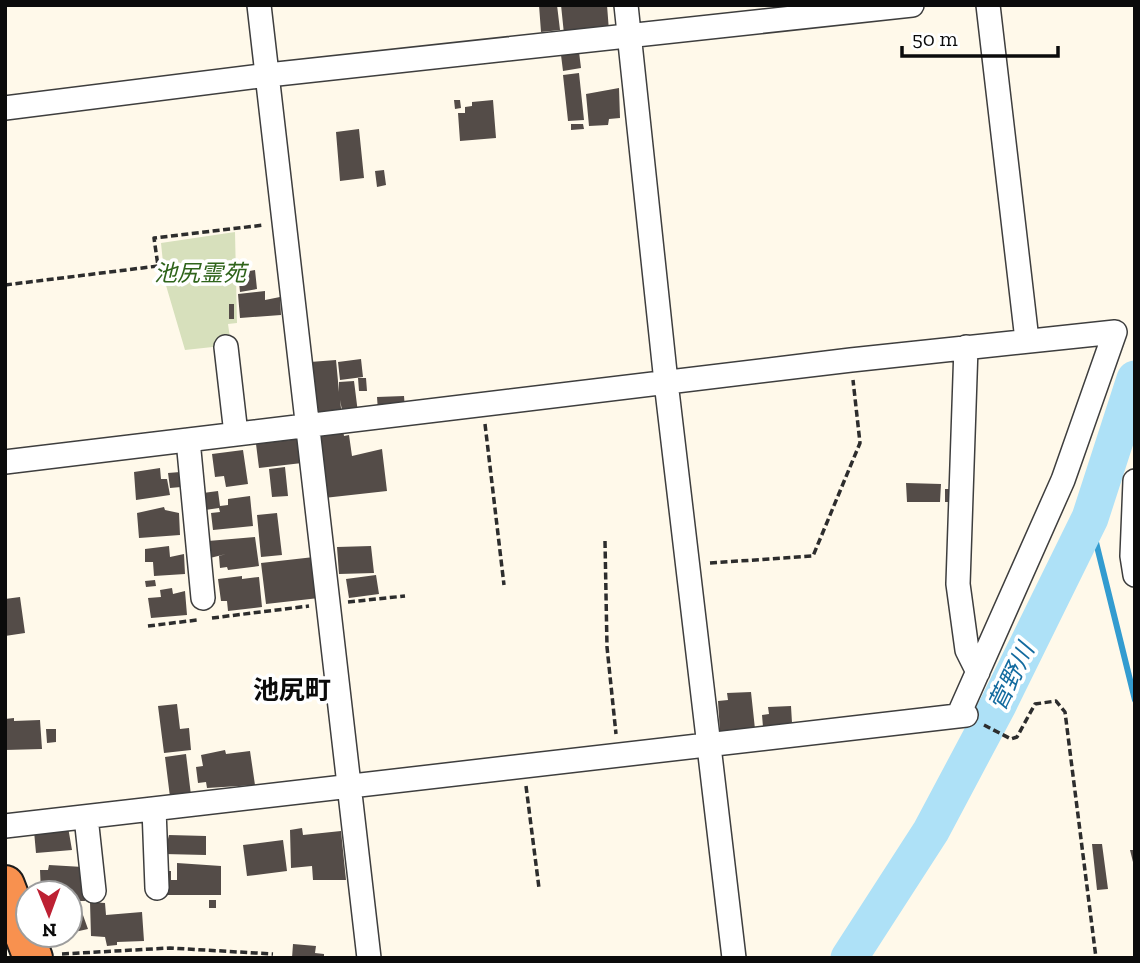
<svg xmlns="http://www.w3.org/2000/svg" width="1140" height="963" font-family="'Zilla Slab','Noto Sans JP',serif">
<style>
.cemetery{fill:#d7e0bc}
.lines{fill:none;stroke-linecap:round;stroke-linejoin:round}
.stream{stroke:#339cd0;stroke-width:6}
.river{stroke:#aee1f7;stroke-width:37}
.building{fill:#544c48}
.street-casing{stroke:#3e3e3e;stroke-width:26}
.highway-casing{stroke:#1c1c1c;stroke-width:42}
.path{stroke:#2d2d2d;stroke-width:3.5;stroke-dasharray:7 3.5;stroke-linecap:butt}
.street{stroke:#fff;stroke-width:23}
.highway{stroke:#f8914f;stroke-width:38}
.labels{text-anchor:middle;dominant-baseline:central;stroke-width:7;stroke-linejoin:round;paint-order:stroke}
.park-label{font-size:23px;font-style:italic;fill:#2f641b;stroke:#fff}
.water-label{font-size:24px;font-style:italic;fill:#136b9f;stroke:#fff}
.quarter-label{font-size:26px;font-weight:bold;fill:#0b0b0b;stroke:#fff}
</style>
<rect width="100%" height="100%" fill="#fff9ea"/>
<path class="cemetery" d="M235,232L237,323L228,324L231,345L185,350L165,282L161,243Z"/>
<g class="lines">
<path class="stream" d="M1090,518L1135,700"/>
<path class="river" d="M849,958L931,831L998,705L1090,518L1135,379"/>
</g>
<path class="building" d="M539,5H557L560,30L541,32Z
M561,5H607L609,31L564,34Z
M579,52L581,68L563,71L561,55Z
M579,73L584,120L568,121L563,75Z
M619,88L620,118L609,119L608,125L589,126L586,94Z
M454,100H460L461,108L455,109Z
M493,100L496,138L460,141L458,113H465V107L472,106V102Z
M571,124H583L584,129L571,130Z
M359,129L364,178L340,181L336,132Z
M384,170L386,185L377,187L375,171Z
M255,270L257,289L240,292L238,273Z
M265,291V300L280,297L281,315L240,318L238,294Z
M229,304H234V319H229Z
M361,359L363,377L340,380L338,362Z
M336,360L339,392V382L354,381L358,413L343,415L340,400L342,416L314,419L310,362Z
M358,378H366L367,391H359Z
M404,396L405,409L378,411L377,397Z
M316,429L343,430L344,436L349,435L352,456L382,449L387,491L324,498Z
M299,439L302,463L259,468L256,444Z
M243,450L248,484L226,487L224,476L215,477L212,454Z
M285,467L288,496L272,497L269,469Z
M160,468L161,479H167L170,495L136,500L134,472Z
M180,472L181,487L170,488L168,473Z
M906,483L941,484L940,502H907Z
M945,489H956V502H945Z
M218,491L220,506L228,505V499L250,496L253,526L213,530L211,513L220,512L219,508L205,510L203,493Z
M164,507L165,510L179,513L180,535L139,538L137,513Z
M277,513L282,555L261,557L257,515Z
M255,537L259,566L228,570L227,567L220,568L219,556L226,554L210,558L208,541Z
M169,546L170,557L184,554L185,574L154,576L153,562H145V549Z
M371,546L374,573L339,574L337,547Z
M314,557L319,598L266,604L261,563Z
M376,575L379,594L349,598L346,579Z
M242,576V579L259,577L262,607L228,611L227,601H221L218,579Z
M155,580L156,586L146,587L145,581Z
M172,588L173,594L185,591L187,615L151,618L148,598L161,597L160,590Z
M20,597L25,633L5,636V599Z
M751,692L755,729L720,732L718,701L728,700L727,693Z
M177,704L180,729L189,728L191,750L164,753L158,706Z
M791,706L792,723L763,727L762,715L769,714L768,707Z
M14,718V721L40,720L42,749L5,750V719Z
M46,729H56V742L47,743Z
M225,750L226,754L250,751L255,785L207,788L206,782L198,783L196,767L203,766L201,755Z
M186,754L191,795L170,797L165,757Z
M68,827L72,850L36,853L34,831Z
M302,828L303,835L341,831L346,880H313L312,866L291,868L290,830Z
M169,835L206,836V855L164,854V839H168Z
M283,840L287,871L247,876L243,845Z
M1092,844H1102L1108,889L1097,890Z
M1130,850H1135V866H1134Z
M177,863L221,866V895H161V871H171V880H177Z
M49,865L83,867L85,901H70V893H41L40,870H48Z
M209,900H216V908H209Z
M90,902L105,903L106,915L142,912L144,941L117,942V945L107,946L105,937L91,936Z
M79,904L88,929L70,933V908Z
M293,944L316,946L315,953L324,954V958H292Z"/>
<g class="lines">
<g class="street-casing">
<path id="street" d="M259,5L369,958
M626,5L666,382L734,958
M988,5L1027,340
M5,108L268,75L912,5
M226,347L236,434
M966,347L958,584L967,650L978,672
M188,440L203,598
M5,462L851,360L1115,332L1063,480L959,714
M1135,481L1132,556L1135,575
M154,809L157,888
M86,817L94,891
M5,826L966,715"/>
</g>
<g class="highway-casing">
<path id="highway" d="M5,885L33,958"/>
</g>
<path class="path" d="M5,285L158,266L154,238L264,225
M485,424L504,585
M605,541L607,647L616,734
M710,563L813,556L860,443L853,380
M348,602L405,596
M212,618L309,606
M148,626L197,620
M984,725L1011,739L1017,737L1035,704L1056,701L1065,712L1096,958
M526,786L539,888
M62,954L170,948L273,954"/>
<use href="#street" class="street"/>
<use href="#highway" class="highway"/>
</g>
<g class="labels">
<g class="park-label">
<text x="200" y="273">池尻霊苑</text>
</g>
<g class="water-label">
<text transform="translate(1011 677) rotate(-64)">菅野川</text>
</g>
<g class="quarter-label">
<text x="292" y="690">池尻町</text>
</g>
</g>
<rect width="1140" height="963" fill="none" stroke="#0b0b0b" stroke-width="14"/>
<g transform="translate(49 914) rotate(179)"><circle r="33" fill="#ffffff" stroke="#9d9d9d" stroke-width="2"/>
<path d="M0-5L12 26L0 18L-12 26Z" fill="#bd2133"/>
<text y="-10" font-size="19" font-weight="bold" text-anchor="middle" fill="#0b0b0b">N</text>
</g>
<path d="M902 46v10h156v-10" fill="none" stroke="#0b0b0b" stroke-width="3.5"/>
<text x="912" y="46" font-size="21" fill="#0b0b0b" stroke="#ffffff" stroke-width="5" paint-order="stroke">50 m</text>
</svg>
